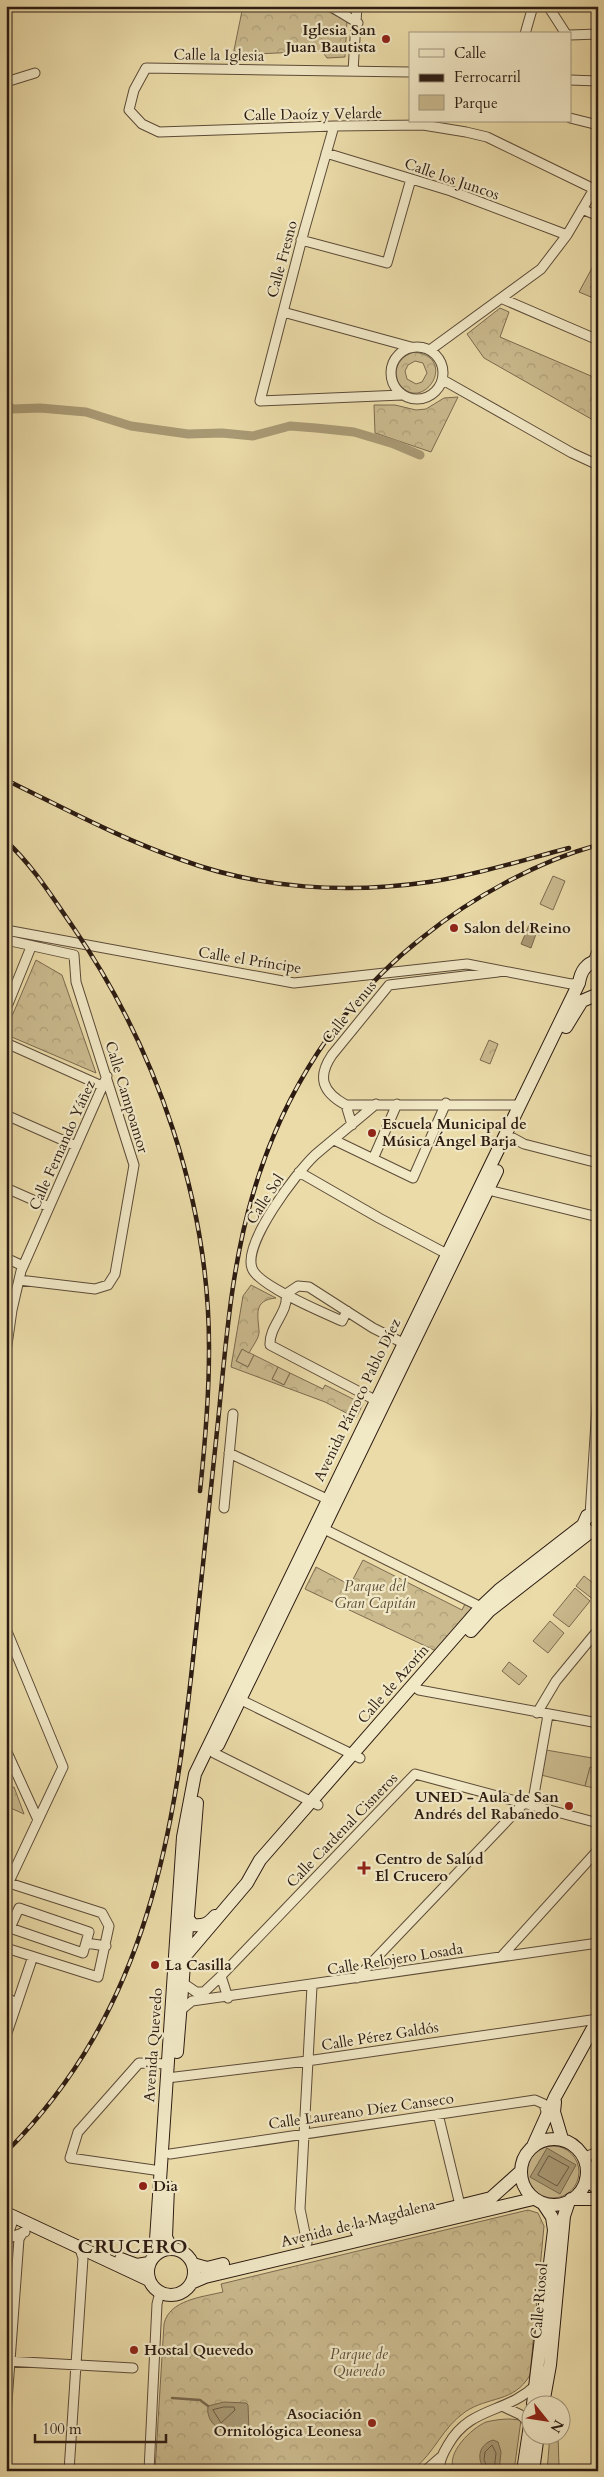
<svg xmlns="http://www.w3.org/2000/svg" width="604" height="2477" font-family="Cardo,serif">
<style>
.green{fill:#caba8e;stroke:#7b6a50}
.forest{fill:url(#forest-crowns);stroke:#7b6a50;fill-rule:evenodd}
.water{fill:#a99a75;stroke:#77674d}
.lines{fill:none;stroke-linecap:round;stroke-linejoin:round}
.shore{stroke:#6a5a44;stroke-width:1}
.stream{stroke:#77674d;stroke-width:2.5}
.canal{stroke:#a99a75;stroke-width:9}
.street-casing{stroke:#5c4b38;stroke-width:11}
.secondary-casing{stroke:#2c1b12;stroke-width:14}
.street{stroke:#f1e8c6;stroke-width:9}
.secondary{stroke:#f1e8c6;stroke-width:12}
.rail-casing{stroke:#2c1b12;stroke-width:4.5}
.rail{stroke:#f1e8c6;stroke-width:2.5;stroke-dasharray:8;stroke-linecap:butt}
.poi-dot{fill:#8f2418;stroke:#f1e8c6;stroke-width:2}
.labels{text-anchor:middle;dominant-baseline:central;stroke-width:4.5;stroke-linejoin:round;paint-order:stroke}
.poi-label{font-size:15px;font-weight:bold;fill:#2c1b12;stroke:#f1e8c6;text-anchor:start}
.street-label{font-size:15px;fill:#2c1b12;stroke:#f1e8c6}
.park-label{font-size:15px;font-style:italic;fill:#5b4b37;stroke:#f1e8c6}
.district-label{font-size:20px;font-weight:bold;letter-spacing:1px;fill:#2c1b12;stroke:#f1e8c6}
</style>
<defs>
<pattern id="forest-crowns" width="20" height="18" patternUnits="userSpaceOnUse" patternTransform="scale(1.25)"><rect width="20" height="18" fill="#caba8e"/><path d="M2 6a3 3 0 1 1 6 0M12 15a3 3 0 1 1 6 0" fill="none" stroke="#ae9f79"/></pattern>
</defs>
<rect width="100%" height="100%" fill="#eadba8"/>
<filter id="stains"><feTurbulence type="fractalNoise" baseFrequency=".004" numOctaves="4"/><feColorMatrix values="0 0 0 0 .2 0 0 0 0 .09 0 0 0 0 .02 0 0 0 .5 -.17"/></filter>
<radialGradient id="worn" r=".72"><stop offset=".6" stop-color="#630" stop-opacity="0"/><stop offset="1" stop-color="#630" stop-opacity=".3"/></radialGradient>
<path class="green" d="M553,876L565,881L553,910L540,904Z
M242,1349L254,1355L248,1367L236,1361Z
M278,1367L290,1373L284,1385L272,1379Z
M584,1576L598,1587V1595L594,1600L576,1586Z
M575,1588L590,1601L569,1627L553,1615Z
M550,1621L564,1633L548,1653L533,1641Z
M509,1662L527,1676L519,1685L502,1671Z
M546,1750L598,1759V1769L590,1768L585,1786L541,1775Z
M527 2172a26 26 0 1 1 52 0a26 26 0 1 1-52 0Z
M510,2419L521,2420L514,2471H454C445,2453 472,2428 486,2422C494,2420 502,2419 510,2419Z
M550,2435H558L559,2466L598,2468V2471H547Z"/>
<path class="forest" d="M243,6H317L347,21L345,57L327,58L322,51L233,55Z
M598,257V300L579,292Z
M500,308L509,312L500,337L598,379V409L593,420L484,358L467,334Z
M414,352C459,357 424,414 400,385C390,371 400,356 414,352ZM415,361L423,363L427,373L422,382L416,384L407,379L405,371L408,365Z
M458,397L431,452L375,433L374,405H395L416,410L426,409L444,398Z
M36,960L62,975L96,1073L7,1035L6,1030Z
M489,1040L498,1044L490,1064L480,1060Z
M251,1285L276,1298C253,1300 258,1315 259,1331C260,1337 252,1347 249,1353L242,1349L236,1361L248,1367L254,1355L278,1367L272,1379L284,1385L290,1373L323,1389L325,1385L363,1404L356,1418L325,1402L231,1367L243,1296Z
M363,1560L462,1610L466,1602L474,1605L436,1651L305,1589L316,1567L350,1585Z
M590,1767L598,1769V1789L585,1786Z
M14,1787L24,1814L6,1806V1789Z
M528,2210L538,2213L544,2226L530,2375C514,2403 488,2396 465,2412C443,2427 434,2453 414,2469L155,2471L164,2324C169,2300 202,2297 223,2292L221,2284Z"/>
<path class="water" d="M529,925L542,930L540,935L536,934L531,948L521,944Z
M547,2148L576,2165L560,2194L530,2177Z
M224,2402L246,2403L248,2405L249,2431L245,2436C228,2435 205,2427 208,2406Z
M493,2440L498,2442L501,2452L499,2471H486C476,2460 478,2445 493,2440Z"/>
<g class="lines">
<path class="shore" d="M549,2156L569,2167L557,2186L538,2175Z
M224,2407H234L235,2410L221,2423L213,2410Z
M489,2471L484,2460L485,2452L492,2445L496,2453L494,2471"/>
<path class="stream" d="M172,2398L200,2400L208,2406"/>
<path class="canal" d="M6,403L12,409L40,408L86,412L131,426L188,434L222,433L253,436L290,426L316,428L354,432L394,444L420,455"/>
<g class="street-casing">
<path id="street" d="M330,6L358,23
M548,6L566,34
M525,34L533,6
M570,35L598,34
M353,71L357,6
M410,72L146,68L134,90L129,110L142,124L159,132L334,126L423,125L466,132L487,137L594,189L598,186
M570,80L598,81
M6,82L35,73
M570,118L598,125
M334,126L304,231L260,401L402,395
M326,153L451,191L567,235
M582,209L598,216
M301,240L387,263L411,179
M503,299L598,340
M283,312L411,347
M391 373a26 26 0 1 1 52 0a26 26 0 1 1-52 0Z
M430,350L541,269L567,235L594,189
M443,380L572,453L598,465
M6,930L294,983L467,964L571,984L579,983
M6,940L74,955L76,982L134,1165L115,1274L108,1285L95,1289L19,1280
M593,961L598,949
M498,972L389,985L332,1055C317,1077 322,1092 346,1105H519
M6,1009L31,947
M6,1043L102,1086
M346,1105L352,1125
M6,1115L76,1146
M513,1138L524,1144L598,1163
M334,1140L413,1178L446,1103
M373,1159L397,1104
M299,1172L379,1218L447,1254
M486,1185L488,1190L598,1217
M6,1188L49,1207
M6,1258L23,1266
M286,1294C289,1312 269,1326 270,1345L375,1400L382,1401
M286,1294L298,1286L309,1287L373,1328L403,1343
M347,1311L342,1321C324,1313 257,1285 252,1268C243,1243 296,1173 315,1155C335,1138 356,1121 376,1104
M6,1352L12,1310L21,1271L107,1076
M229,1453L327,1499
M224,1508L233,1414
M590,1515L598,1390
M320,1527L481,1607
M6,1629L63,1767L6,1888
M413,1685L419,1690L598,1723
M235,1697L360,1758
M537,1713L556,1681L598,1630
M6,1750L38,1820
M214,1753L318,1805
M532,1806L548,1715
M19,1908L89,1932L83,1953L10,1928Z
M86,1943L106,1946
M6,1948L98,1977L109,1926L102,1913L9,1883
M502,1956L598,1850
M357,1978L524,1803
M183,1983L196,1992H204L221,1976
M6,1997L17,2004
M228,1998L221,1976L415,1774L598,1823
M181,2010L192,2001L598,1943
M6,2036L31,1962
M167,2078L307,2061L598,2019
M438,2114L460,2205
M170,2154L535,2100L544,2104L547,2115
M585,2157L598,2152
M161,2171L70,2158L78,2132L139,2063L168,2064
M6,2234L9,2232L12,2223L7,2213
M6,2239L25,2232
M307,2243L300,2209L312,1986
M6,2361L133,2368
M502,2406L521,2415L530,2424
M6,2415L19,2239L23,2232
M69,2471L83,2258L79,2246
M149,2471L157,2304L160,2292
M425,2471L441,2457
M439,2471C439,2462 443,2453 448,2445C470,2406 506,2414 536,2385"/>
</g>
<g class="secondary-casing">
<path id="secondary" d="M566,1027L582,1001L596,995
M598,1516H587L583,1525L589,1533L598,1532
M471,1631L489,1611L589,1533
M218,1745L497,1171
M188,1919L193,1925C204,1926 208,1924 215,1916
M185,1956L247,1883L260,1860L481,1607L499,1590L583,1525
M177,2052L197,1803
M555,2102L554,2112L562,2139
M521 2172a33 33 0 1 1 66 0a33 33 0 1 1-66 0Z
M533,2146L555,2097L598,2019
M586,2179L598,2189
M168,2187L166,2237L171,2248
M571,2199H598
M6,2213L149,2280
M357,2231L491,2198L520,2172
M148 2272a23 23 0 1 1 46 0a23 23 0 1 1-46 0Z
M155,2255L183,1837L195,1774L579,983C581,970 586,964 598,960
M121,2259L137,2265L149,2263
M193,2264L207,2268L223,2264
M191,2283L205,2277L533,2199
M533,2404L554,2230L552,2217L544,2205
M543,2404L550,2365L564,2216L569,2201
M523,2471L532,2412
M533,2471L538,2434"/>
</g>
<use href="#street" class="street"/>
<use href="#secondary" class="secondary"/>
<g class="rail-casing">
<path id="rail" d="M6,780C64,808 121,839 182,860C261,889 347,894 429,882C476,875 523,860 569,848
M6,841C33,866 52,897 73,927C157,1049 210,1203 209,1351C209,1398 205,1444 200,1491
M6,2152C149,2009 175,1833 195,1640C203,1564 211,1488 219,1412C226,1340 232,1264 253,1194C282,1094 341,1001 423,937C471,898 538,861 598,845"/>
</g>
<use href="#rail" class="rail"/>
</g>
<g class="poi-dot">
<circle cx="386" cy="39" r="5"/>
<circle cx="454" cy="928" r="5"/>
<circle cx="372" cy="1133" r="5"/>
<circle cx="569" cy="1806" r="5"/>
<path d="M361.5 1860.5h5v5h5v5h-5v5h-5v-5h-5v-5h5z"/>
<circle cx="155" cy="1965" r="5"/>
<circle cx="143" cy="2186" r="5"/>
<circle cx="134" cy="2350" r="5"/>
<circle cx="372" cy="2423" r="5"/>
</g>
<g class="labels">
<g class="poi-label">
<text x="376" y="30" text-anchor="end">Iglesia San<tspan x="376" dy="17">Juan Bautista</tspan></text>
<text x="464" y="928">Salon del Reino</text>
<text x="382" y="1124">Escuela Municipal de<tspan x="382" dy="17">Música Ángel Barja</tspan></text>
<text x="559" y="1797" text-anchor="end">UNED - Aula de San<tspan x="559" dy="17">Andrés del Rabanedo</tspan></text>
<text x="375" y="1859">Centro de Salud<tspan x="375" dy="17">El Crucero</tspan></text>
<text x="165" y="1965">La Casilla</text>
<text x="153" y="2186">Dia</text>
<text x="144" y="2350">Hostal Quevedo</text>
<text x="362" y="2414" text-anchor="end">Asociación<tspan x="362" dy="17">Ornitológica Leonesa</tspan></text>
</g>
<g class="street-label">
<text transform="translate(219 55) rotate(1)">Calle la Iglesia</text>
<text transform="translate(313 114) rotate(-1)">Calle Daoíz y Velarde</text>
<text transform="translate(452 179) rotate(19)">Calle los Juncos</text>
<text transform="translate(282 259) rotate(-75)">Calle Fresno</text>
<text transform="translate(250 960) rotate(9)">Calle el Príncipe</text>
<text transform="translate(349 1012) rotate(-51)">Calle Venus</text>
<text transform="translate(127 1097) rotate(73)">Calle Campoamor</text>
<text transform="translate(62 1145) rotate(-66)">Calle Fernando Yáñez</text>
<text transform="translate(265 1199) rotate(-57)">Calle Sol</text>
<text transform="translate(357 1400) rotate(-64)">Avenida Párroco Pablo Díez</text>
<text transform="translate(393 1684) rotate(-49)">Calle de Azorín</text>
<text transform="translate(342 1830) rotate(-46)">Calle Cardenal Cisneros</text>
<text transform="translate(395 1959) rotate(-9)">Calle Relojero Losada</text>
<text transform="translate(380 2036) rotate(-9)">Calle Pérez Galdós</text>
<text transform="translate(153 2045) rotate(-86)">Avenida Quevedo</text>
<text transform="translate(361 2111) rotate(-8)">Calle Laureano Díez Canseco</text>
<text transform="translate(358 2223) rotate(-14)">Avenida de la Magdalena</text>
<text transform="translate(539 2301) rotate(-85)">Calle Riosol</text>
</g>
<g class="park-label">
<text x="375" y="1586">Parque del<tspan x="375" dy="17">Gran Capitán</tspan></text>
<text x="359" y="2354">Parque de<tspan x="359" dy="17">Quevedo</tspan></text>
</g>
<g class="district-label">
<text x="133" y="2246">CRUCERO</text>
</g>
</g>
<rect width="604" height="2477" fill="none" stroke="#eadba8" stroke-width="25"/>
<rect x="8" y="8" width="589" height="2462" fill="none" stroke="#2c1b12" stroke-width="2.5"/>
<rect x="12" y="12" width="579" height="2452" fill="none" stroke="#2c1b12"/>
<rect x="409" y="32" width="162" height="90" fill="#f1e8c6" stroke="#a2967e"/>
<rect x="419" y="49" width="25" height="8" fill="#f1e8c6" stroke="#a2967e"/>
<text x="454" y="58" font-size="15" fill="#2c1b12">Calle</text>
<rect x="419" y="74" width="25" height="8" fill="#2c1b12" stroke="#a2967e"/>
<text x="454" y="82" font-size="15" fill="#2c1b12">Ferrocarril</text>
<rect x="419" y="95" width="25" height="15" fill="#caba8e" stroke="#a2967e"/>
<text x="454" y="108" font-size="15" fill="#2c1b12">Parque</text>
<g transform="translate(546 2420) rotate(120)"><circle r="24" fill="#f1e8c6" stroke="#a2967e"/>
<path d="M0-4L9 19L0 12L-9 19Z" fill="#8f2418"/>
<text y="-8" font-size="14" font-weight="bold" text-anchor="middle" fill="#2c1b12">N</text>
</g>
<path d="M35 2434v8h131v-8" fill="none" stroke="#2c1b12" stroke-width="2.5"/>
<text x="42" y="2434" font-size="15" fill="#2c1b12" stroke="#f1e8c6" stroke-width="4" paint-order="stroke">100 m</text>
<rect width="100%" height="100%" filter="url(#stains)"/>
<rect width="100%" height="100%" fill="url(#worn)"/>
</svg>
